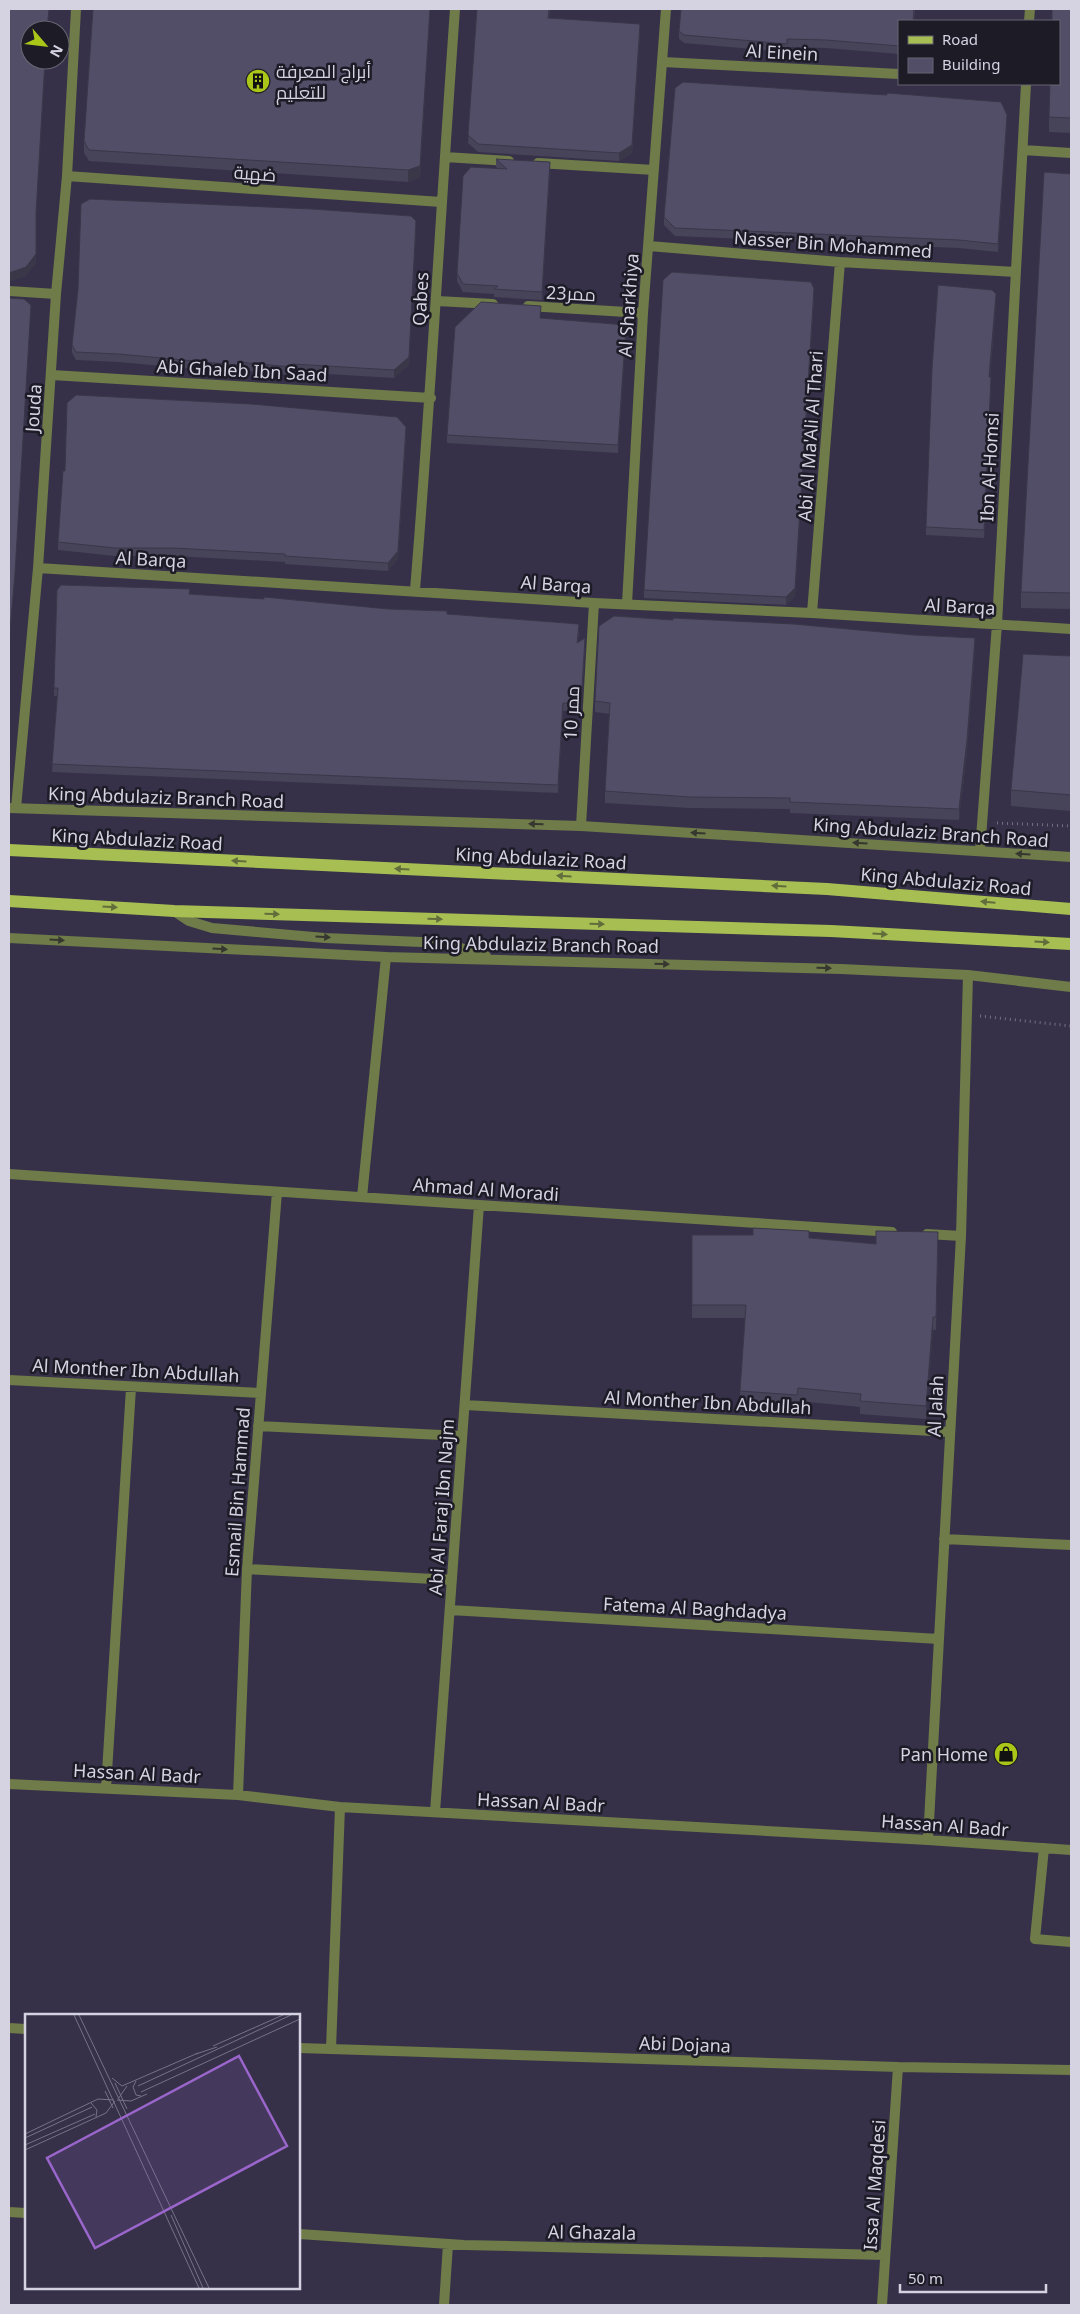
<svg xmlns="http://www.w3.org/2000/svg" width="1080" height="2314" font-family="'Noto Sans',Cairo,sans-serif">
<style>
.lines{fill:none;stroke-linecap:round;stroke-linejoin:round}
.path{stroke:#736f83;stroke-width:3;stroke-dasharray:1 4;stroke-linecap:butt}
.minor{stroke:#6f7b49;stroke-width:10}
.tertiary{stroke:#6f7b49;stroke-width:10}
.primary{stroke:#a7bf52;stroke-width:12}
.wall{fill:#474359}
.shaded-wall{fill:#3a3749}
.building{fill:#534e68;stroke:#3a3749}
.oneway{fill:#363830}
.oneway2{fill:#626d3c}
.labels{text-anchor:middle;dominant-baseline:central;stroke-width:5;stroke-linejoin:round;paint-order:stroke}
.street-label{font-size:18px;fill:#d5d3e2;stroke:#1d1b26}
.poi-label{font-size:18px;fill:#d5d3e2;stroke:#1d1b26;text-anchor:start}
.inset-road{fill:none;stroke:#767286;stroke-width:1}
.view{fill:#9a66cb;fill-opacity:0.15;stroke:#9a66cb;stroke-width:2.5}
.inset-edge{fill:none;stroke:#d5d3e2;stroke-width:2.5}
</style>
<rect width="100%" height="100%" fill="#363149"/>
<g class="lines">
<path class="path" d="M997,823L1071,826
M980,1016L1071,1026"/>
<path class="minor" d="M1029,21L1030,9
M663,62L899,74
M1023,150L1071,153
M445,157L509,161
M538,163L654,170
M67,176L441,202
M649,246L840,262L1016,272
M9,291L56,294
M437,301L493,304
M528,306L643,313
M52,375L431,398
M38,568L594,603L812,613L1071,629
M415,590C431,397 441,203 455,9
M627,604L643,313L666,9
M812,613L840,262
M16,808L38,568L56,294L67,176L76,9
M581,826L594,603
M980,851L997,624L1026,84
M9,1174L892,1232
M362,1197L386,957
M927,1234L961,1236
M9,1380L261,1393
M465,1405L950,1432
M258,1426L462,1436
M944,1539L1071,1545
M247,1569L452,1580
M450,1610L939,1639
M9,1784L238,1795L340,1807L928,1840L1071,1850
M106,1788L131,1388
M238,1795L247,1569L277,1192
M435,1812L479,1205
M928,1840L961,1236L968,975
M1044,1848L1035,1939L1071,1942
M9,2028L26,2029
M299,2048L898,2067L1071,2070
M331,2049L340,1807
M9,2212L26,2213
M299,2234L464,2245L885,2255
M444,2305L448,2244
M882,2305L898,2067"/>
<path class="tertiary" d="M9,808L581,826L1071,857
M174,911L189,921L212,928L325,938L445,943L486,956
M9,938L386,957L841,969L968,975L1071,987"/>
<path class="primary" d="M9,850L827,889L1071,909
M9,901L174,911L831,931L1071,944"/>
</g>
<path class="wall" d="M430,9L420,177L408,182L89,161L84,153V141Z
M477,9H550L549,18L640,32L632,153L619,161L478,152L468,143Z
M915,9L914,21H899V54L826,48L787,47V52L684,43L679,39V31Z
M1071,9V133L1049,132V117Z
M1007,123L998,252L959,248L675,236L664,225V217Z
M496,159L550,170L542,300L494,297V294L463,292L457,281V273L497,168L496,167Z
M1071,174V609L1021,608V592Z
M416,229L409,365L394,378L293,372L292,375L238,370L237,373L119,362L76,360L72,353V345Z
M814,297L795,596L786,605L644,598V590Z
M996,302L990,377L991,385L984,538L926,535V527Z
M541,318L626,333L618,453L447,443V435Z
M406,435L398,559L388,571L285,564V562L173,556H115L58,550V542L65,471Z
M57,590L190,594L447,614L579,632L578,642L585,646L581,711L573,710L572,711H563L558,793L52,772L57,696H54Z
M673,620L975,649L967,751L959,820L790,813V809L690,808L605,803V791L610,714L595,712V701Z
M1071,656V811L1011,806V790Z
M692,1235L809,1238L876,1244L938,1245L936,1330H933L926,1419L860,1414V1407L798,1401L797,1408L740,1404V1391L745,1318H692Z"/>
<path class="shaded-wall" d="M430,9L420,177L408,182V170Z
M640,24L632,153L619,161V153Z
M45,60H46L36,223V213Z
M1007,115V123L998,252V244Z
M550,162V170L542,300V292Z
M416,221L409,365L394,378V370Z
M36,254V264L26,276L9,282V273Z
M814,289L795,596L786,605V597Z
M996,294V302L989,385V377Z
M31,305L15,582L9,650V641Z
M626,325V333L618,453V445Z
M406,427L398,559L388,571V563Z
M975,638V649L967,751L959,820V809Z
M563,703V711L558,793V785Z
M933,1317V1330L926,1419V1406Z"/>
<path class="building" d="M9,9H49L47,30H30V60H45L36,213V254L26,267L9,273Z
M93,9H430L420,166L408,170L89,150L84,141Z
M477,9H549L548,18L640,24L632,145L619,153L478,144L468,135Z
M681,9H914L913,21H899V46L826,40L787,39V44L684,35L679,31Z
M1052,9H1071V118L1049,117L1050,84H1059V21H1052Z
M683,82L853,93L887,95V93L1001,102L1007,115L998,244L959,240L675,228L664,217L675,88Z
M496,159L550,162L542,292L494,289L498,286L463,284L457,273L463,176L471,167L507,169Z
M1044,172L1071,174V593L1021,592Z
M90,199L312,209L411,216L416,221L409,357L394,370L293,364L292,367L238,362L237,365L119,354L76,352L72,345L78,289L81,204Z
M672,272L811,282L814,289L795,588L786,597L644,590L663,280Z
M938,285L992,290L996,294L989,377H991L984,530L926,527L932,369Z
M9,298L24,299L31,305L15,573L9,641Z
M481,302L541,306L540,318L626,325L618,445L447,435L455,327Z
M76,395L251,404L397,417L406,427L398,551L388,563L285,556V554L173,548H115L58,542L63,471H65L67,403Z
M61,585L190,589L189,594L264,599V597L388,609L447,611V614L579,624L577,643L585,638L581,703L573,702L572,703H563L558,785L52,764L58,688H54L57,590Z
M614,616L673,620V618L793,624L914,635L975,638L967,740L959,809L790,802V798L690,797L605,791L610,703L595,701L599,626Z
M1023,654L1071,656V795L1011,790Z
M753,1228L809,1231V1238L876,1244V1231L938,1232L936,1317H933L926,1406L860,1401L861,1394L798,1388L797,1395L740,1391L746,1305H692V1235H753Z"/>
<defs><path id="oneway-solid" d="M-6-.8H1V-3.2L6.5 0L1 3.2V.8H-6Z" transform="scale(1.25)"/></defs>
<g class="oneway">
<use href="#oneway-solid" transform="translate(536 824) rotate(-178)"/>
<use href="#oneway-solid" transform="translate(698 833) rotate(-176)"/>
<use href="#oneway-solid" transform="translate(860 843) rotate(-176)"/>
<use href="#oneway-solid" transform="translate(1023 854) rotate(-176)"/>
<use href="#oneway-solid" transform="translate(323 937) rotate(3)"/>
<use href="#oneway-solid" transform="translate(57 940) rotate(3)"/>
<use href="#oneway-solid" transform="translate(220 949) rotate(3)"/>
<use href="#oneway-solid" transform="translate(662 964) rotate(2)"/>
<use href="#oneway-solid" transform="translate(824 968) rotate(2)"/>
</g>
<g class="oneway2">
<use href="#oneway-solid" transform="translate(239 861) rotate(-177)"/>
<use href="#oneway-solid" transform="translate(402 869) rotate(-177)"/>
<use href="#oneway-solid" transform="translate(564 876) rotate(-177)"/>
<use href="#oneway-solid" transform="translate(779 886) rotate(-177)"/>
<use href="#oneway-solid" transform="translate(988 902) rotate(-175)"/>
<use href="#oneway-solid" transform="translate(110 907) rotate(4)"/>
<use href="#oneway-solid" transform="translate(272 914) rotate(2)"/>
<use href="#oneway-solid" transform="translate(435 919) rotate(2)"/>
<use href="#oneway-solid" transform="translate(597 924) rotate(2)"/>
<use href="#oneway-solid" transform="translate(880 934) rotate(3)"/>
<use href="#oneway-solid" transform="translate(1042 942) rotate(3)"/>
</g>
<defs>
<g id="building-disc" transform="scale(1.25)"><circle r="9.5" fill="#aac719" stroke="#1d1b26"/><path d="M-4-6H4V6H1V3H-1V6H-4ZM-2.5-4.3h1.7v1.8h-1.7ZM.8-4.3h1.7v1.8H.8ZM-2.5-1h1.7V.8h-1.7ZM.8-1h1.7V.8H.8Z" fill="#111"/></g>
<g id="shop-disc" transform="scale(1.25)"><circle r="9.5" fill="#aac719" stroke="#1d1b26"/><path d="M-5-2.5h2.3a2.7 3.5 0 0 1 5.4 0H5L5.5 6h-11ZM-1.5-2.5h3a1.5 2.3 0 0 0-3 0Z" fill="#111"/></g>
</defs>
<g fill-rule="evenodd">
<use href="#building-disc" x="258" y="81"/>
<use href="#shop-disc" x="1006" y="1754"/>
</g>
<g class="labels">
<g class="street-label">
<text transform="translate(782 52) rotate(3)">Al Einein</text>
<text transform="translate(255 173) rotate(4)">ضهية</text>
<text transform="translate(833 244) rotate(4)">Nasser Bin Mohammed</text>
<text transform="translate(571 293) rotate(3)">ممر23</text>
<text transform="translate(420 299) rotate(-87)">Qabes</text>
<text transform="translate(628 305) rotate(-86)">Al Sharkhiya</text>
<text transform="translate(242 370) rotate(3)">Abi Ghaleb Ibn Saad</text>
<text transform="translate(33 408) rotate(-86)">Jouda</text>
<text transform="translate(810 436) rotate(-86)">Abi Al Ma'Ali Al Thari</text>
<text transform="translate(989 467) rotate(-87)">Ibn Al-Homsi</text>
<text transform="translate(151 559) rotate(3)">Al Barqa</text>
<text transform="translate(556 584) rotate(4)">Al Barqa</text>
<text transform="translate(960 606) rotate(3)">Al Barqa</text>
<text transform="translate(571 713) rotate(-87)">ممر 10</text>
<text transform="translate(166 797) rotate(2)">King Abdulaziz Branch Road</text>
<text transform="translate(931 832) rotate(4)">King Abdulaziz Branch Road</text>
<text transform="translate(137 839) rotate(3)">King Abdulaziz Road</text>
<text transform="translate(541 858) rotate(3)">King Abdulaziz Road</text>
<text transform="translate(946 881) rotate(5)">King Abdulaziz Road</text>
<text transform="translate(541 944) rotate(1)">King Abdulaziz Branch Road</text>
<text transform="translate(486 1189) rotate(4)">Ahmad Al Moradi</text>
<text transform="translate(136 1370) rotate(3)">Al Monther Ibn Abdullah</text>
<text transform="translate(708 1402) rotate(3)">Al Monther Ibn Abdullah</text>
<text transform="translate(935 1406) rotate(-87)">Al Jalah</text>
<text transform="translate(237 1492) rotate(-86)">Esmail Bin Hammad</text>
<text transform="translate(441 1507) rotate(-86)">Abi Al Faraj Ibn Najm</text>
<text transform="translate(695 1608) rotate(3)">Fatema Al Baghdadya</text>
<text transform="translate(137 1773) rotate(3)">Hassan Al Badr</text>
<text transform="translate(541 1802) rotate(3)">Hassan Al Badr</text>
<text transform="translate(945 1825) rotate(4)">Hassan Al Badr</text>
<text transform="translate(685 2044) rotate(2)">Abi Dojana</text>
<text transform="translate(874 2185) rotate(-86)">Issa Al Maqdesi</text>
<text transform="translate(592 2232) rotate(1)">Al Ghazala</text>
</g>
<g class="poi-label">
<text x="276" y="71">أبراج المعرفة<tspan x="276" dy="21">للتعليم</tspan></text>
<text x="988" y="1754" text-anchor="end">Pan Home</text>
</g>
</g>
<g transform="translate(25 2014)">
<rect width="275" height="275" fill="#363149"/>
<path class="inset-road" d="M49,1L174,274M54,1L184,274M188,32L258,1M171,40L192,33M87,64L97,72L173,39M111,67L108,73L111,81L116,82M90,69L102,95M113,72L266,1M80,77L88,94M116,78L275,5M93,85L102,72M92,86L106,87L122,80M66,89L72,96L71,103M0,120L73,85L89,86M0,124L67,93M0,131L70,100M0,136L81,99L90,87M146,201L178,274"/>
<path class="view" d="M214,42L262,132L70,234L22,144Z"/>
<rect width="275" height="275" class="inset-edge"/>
</g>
<rect width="1080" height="2314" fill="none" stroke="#d5d3e2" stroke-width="20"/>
<rect x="898" y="20" width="162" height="65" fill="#1d1b26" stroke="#676571"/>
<rect x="908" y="36" width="25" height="8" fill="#a7bf52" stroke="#676571"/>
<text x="942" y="45" font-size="15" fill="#d5d3e2">Road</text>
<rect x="908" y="58" width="25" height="15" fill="#534e68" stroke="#676571"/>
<text x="942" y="70" font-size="15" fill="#d5d3e2">Building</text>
<g transform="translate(45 45) rotate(118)"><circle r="24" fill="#1d1b26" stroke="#676571"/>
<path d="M0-4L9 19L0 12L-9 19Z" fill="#aac719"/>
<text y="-8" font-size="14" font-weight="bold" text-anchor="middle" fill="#d5d3e2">N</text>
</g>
<path d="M900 2284v8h146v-8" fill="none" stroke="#d5d3e2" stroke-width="2.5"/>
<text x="908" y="2284" font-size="15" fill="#d5d3e2" stroke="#1d1b26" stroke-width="4" paint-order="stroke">50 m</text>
</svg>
